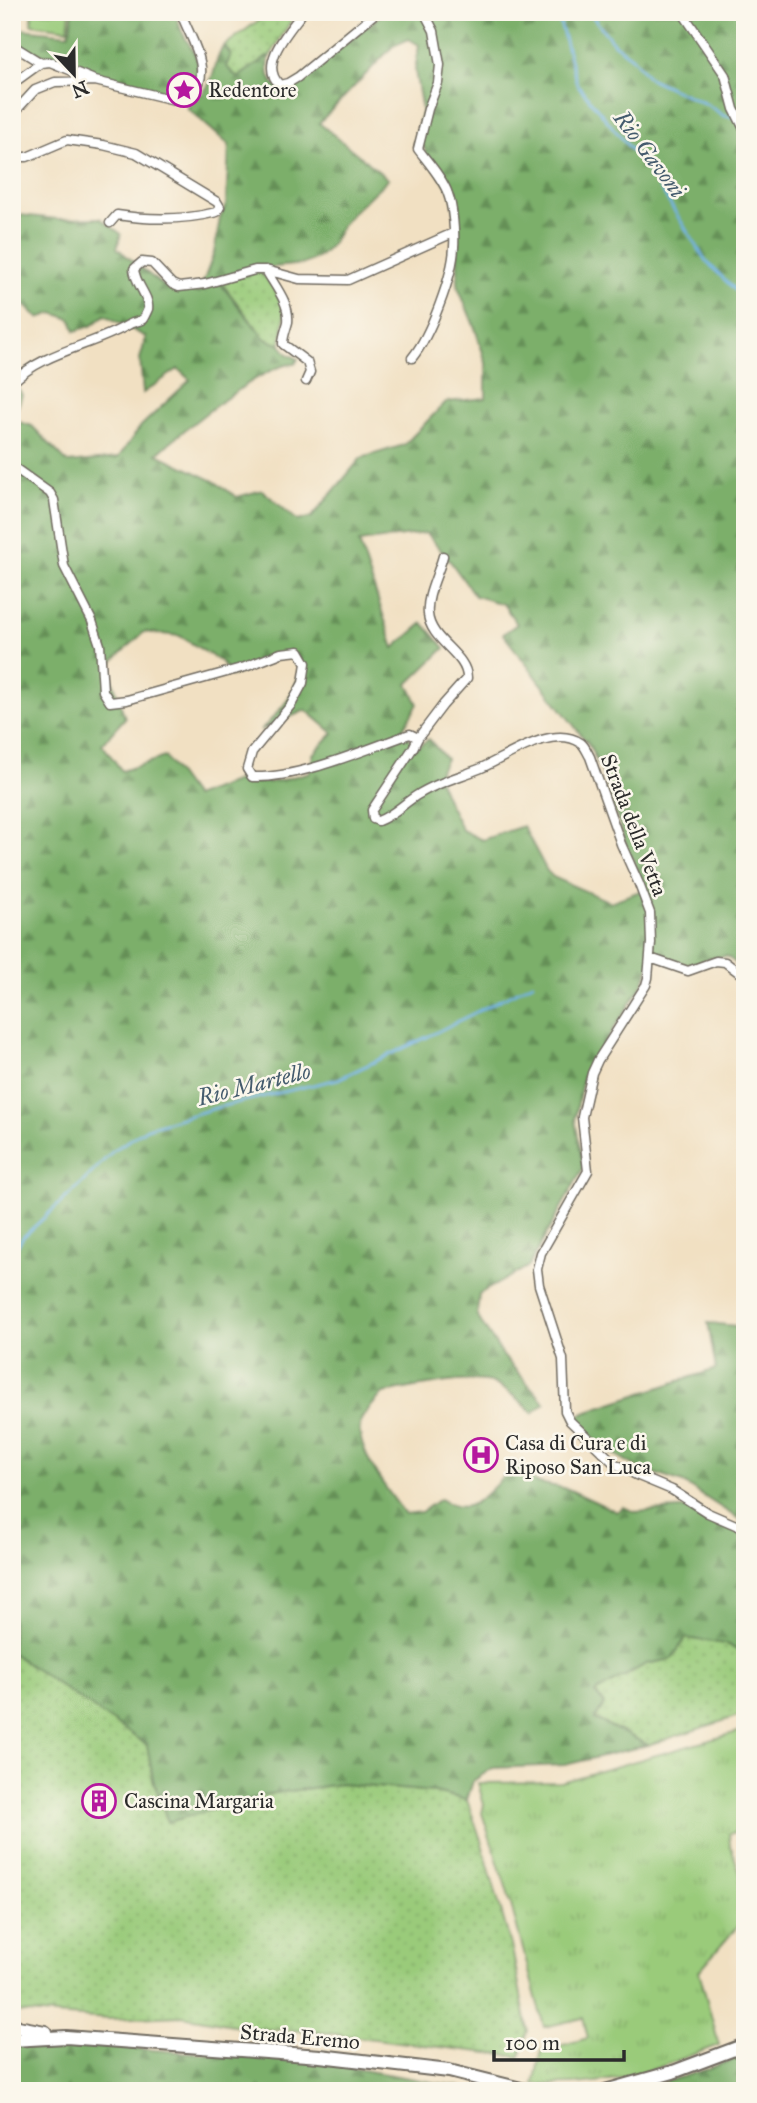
<svg xmlns="http://www.w3.org/2000/svg" width="757" height="2103" font-family="'IM FELL Great Primer',serif">
<style>
.grass{fill:url(#grass-dots);stroke:#627b52;stroke-width:2}
.forest{fill:url(#forest-firs);stroke:#536d4a;stroke-width:2;fill-rule:evenodd}
.park{fill:url(#park-tufts);stroke:#627b52;stroke-width:2}
.garden{fill:#9acb7a;stroke:#627b52;stroke-width:2}
.lines{fill:none;stroke-linecap:round;stroke-linejoin:round}
.stream{stroke:#73b3e7;stroke-width:2.5}
.minor-casing{stroke:#706a60;stroke-width:11}
.secondary-casing{stroke:#706a60;stroke-width:16}
.minor{stroke:#fff;stroke-width:8}
.secondary{stroke:#fff;stroke-width:12}
.labels{text-anchor:middle;dominant-baseline:central;stroke-width:5;stroke-linejoin:round;paint-order:stroke}
.poi-label{font-size:21px;fill:#2b2b2b;stroke:#fbf7ec;text-anchor:start}
.street-label{font-size:21px;fill:#2b2b2b;stroke:#fbf7ec}
.water-label{font-size:23px;font-style:italic;fill:#445b6d;stroke:#fbf7ec}
</style>
<defs>
<pattern id="grass-dots" width="8" height="8" patternUnits="userSpaceOnUse" patternTransform="scale(1.75)"><rect width="8" height="8" fill="#9acb7a"/><path d="M2 2h.1M6 6h.1" fill="none" stroke="#85ae6a" stroke-width="1.8" stroke-linecap="round"/></pattern>
<pattern id="forest-firs" width="22" height="20" patternUnits="userSpaceOnUse" patternTransform="scale(1.75)"><rect width="22" height="20" fill="#7baf6a"/><path d="M5 1l3.5 6h-7zM16 11l3.5 6h-7z" fill="#658f57"/></pattern>
<pattern id="park-tufts" width="24" height="20" patternUnits="userSpaceOnUse" patternTransform="scale(1.75)"><rect width="24" height="20" fill="#9acb7a"/><path d="M3 7l-1-3M5 7V3M7 7l1-3M15 17l-1-3M17 17v-4M19 17l1-3" fill="none" stroke="#85ae6a"/></pattern>
</defs>
<rect width="100%" height="100%" fill="#fbf7ec"/>
<filter id="ink" filterUnits="userSpaceOnUse"><feTurbulence type="fractalNoise" baseFrequency=".0143" numOctaves="2"/><feDisplacementMap in="SourceGraphic" scale="14" xChannelSelector="R" yChannelSelector="G"/><feConvolveMatrix kernelMatrix="1 2 1 2 8 2 1 2 1" color-interpolation-filters="sRGB"/></filter>
<filter id="wash" filterUnits="userSpaceOnUse"><feTurbulence type="fractalNoise" baseFrequency=".00686" numOctaves="4" result="noise"/><feDisplacementMap in="SourceGraphic" scale="28" xChannelSelector="R" yChannelSelector="G"/><feGaussianBlur stdDeviation="1.57" result="paint"/><feColorMatrix in="noise" values="0 0 0 0 0 0 0 0 0 0 0 0 0 0 0 0 0 1.4 0 .05"/><feComposite in="paint" operator="in"/></filter>
<g filter="url(#wash)">
<rect width="100%" height="100%" fill="#f1e0c2"/>
<path class="grass" d="M270,12H296L269,58L267,57L237,78L226,66L231,55L224,46Z
M258,271C268,276 285,304 284,317C284,327 281,335 281,345L265,339L221,282Z
M686,1638L726,1644L745,1654V1714L648,1745L595,1719L604,1704L595,1693L646,1664L671,1659Z
M12,1653L147,1745L153,1779L168,1822L268,1794L340,1784L435,1792L467,1800L481,1840L512,1949L528,2031L520,2057L310,2031L256,2029L182,2016L109,2019L14,2012L12,2007Z"/>
<path class="forest" d="M73,12H163L167,17L178,12C175,34 200,50 199,72C199,77 196,84 194,89L177,99L100,78L49,55L12,50V28L69,34Z
M385,12H745V971L727,956L710,958L689,965L673,961L654,952L644,982L583,1076L575,1119L583,1168L529,1266L479,1294L477,1316L504,1357L545,1403L533,1413C522,1402 507,1390 493,1383C473,1374 407,1389 383,1393C377,1401 365,1411 361,1420C352,1446 390,1494 405,1514L421,1512L440,1499C448,1504 458,1509 468,1506C482,1502 505,1475 516,1463L527,1471L534,1482L568,1489L617,1512L623,1507L635,1512L693,1508L719,1526L745,1534V1654L726,1644L686,1638L671,1659L646,1664L595,1693L604,1704L595,1719L648,1745L565,1765L493,1768L473,1781L467,1800L435,1792L340,1784L268,1794L168,1822L153,1779L147,1745L12,1653V388H17L22,395L13,420L32,426L68,463L118,458L141,426L190,380L178,369L143,393L140,359L146,337L105,315L91,326L75,331L71,319L53,313L39,318L16,298L12,316V214L57,219L100,218L121,234L117,248L162,285L199,293L214,253L220,218L226,205L229,145L187,108C198,99 207,91 212,77C217,66 216,55 224,46L231,55L226,66L237,78L267,57L269,58C267,72 268,81 280,89L291,87ZM409,39L419,45L415,71L422,110L414,143L424,146L426,155L452,193L457,226L458,287L475,328L486,363V398L446,402L404,445L361,458L312,517L298,521L262,490L237,497L214,481L157,454C181,432 265,362 295,364L298,359L288,354L281,345L265,339L223,287L221,282L274,267L304,264L319,257L332,244L343,224L353,212L388,179L319,123L393,46ZM426,533L450,561L475,596L503,604L517,624L503,634L589,745L602,772L627,847L646,889L610,902L553,877L547,871L523,826L482,840L462,830L448,802L437,776L446,759L429,739L416,748L403,729L418,704L408,684L445,648L423,623L394,648L359,542ZM144,632L180,636L221,662L231,676L282,657L295,655L302,665C295,695 282,709 261,730L306,710L333,733L313,754L310,772C289,777 265,789 245,778L194,797L165,757L122,771L102,744L125,718L108,666Z
M708,1323L745,1327V1523L683,1483L641,1469L605,1449L573,1418L599,1407L716,1369Z
M26,2043H55L310,2061L456,2086L473,2091H12V2048Z
M745,2055V2091H635L705,2070Z"/>
<path class="park" d="M745,1730V1829L729,1834L730,1844L745,1888V1918L699,1971L719,2045C692,2054 664,2067 637,2074C603,2083 569,2086 534,2084L541,2051L588,2038L583,2018L544,2027L507,1890L482,1813L484,1805L478,1783L561,1782Z"/>
<path class="garden" d="M33,12H70L68,29L31,24Z"/>
<g class="lines">
<path class="stream" d="M557,12L577,84L651,174L706,261L745,300
M589,12L614,44L632,57L649,78L708,105L724,116L735,117
M12,1254L23,1237L80,1185L114,1150L147,1128L219,1107L338,1079L429,1036L533,983"/>
</g>
</g>
<g filter="url(#ink)">
<g class="lines">
<g class="minor-casing">
<path id="minor" d="M303,12C290,30 257,64 280,85L288,83L298,77L377,12
M682,12L725,75L734,109L745,131
M12,45L41,63L50,62L92,79
M12,84L41,63
M12,115L35,90L55,82L95,81L179,101C184,99 190,96 193,92C213,72 191,39 183,18L185,12
M12,155L16,157H27L67,140L103,145L136,153L217,202L220,207L217,212C185,220 149,220 117,215L110,223
M266,270C274,285 290,303 288,322C286,330 283,336 283,344L307,362L310,372L306,381
M412,358C430,336 453,276 454,247C455,233 453,207 448,194C444,180 427,161 418,149L428,109L438,83L440,65L434,31L424,12
M12,383C42,352 92,346 128,325C132,322 139,322 143,319C144,318 147,311 148,309C150,297 135,284 134,269L142,262L152,263L172,284L179,287L205,284L255,270H266L299,279L348,280L453,233
M12,466L50,493L54,500L64,566L92,621L100,645L103,691L110,702L127,700L245,667L281,653L299,651L306,663L303,683L291,705L252,752L247,769L252,777C299,779 366,749 410,734L418,738L413,748L372,810L373,819L378,821C394,815 405,802 419,794C438,782 459,777 479,769C506,758 552,723 581,743C585,746 587,752 590,757L621,844L639,884L650,913L651,943L648,978L646,985L598,1060L592,1073L582,1117L588,1171L541,1253L537,1269L539,1285L563,1359L565,1411L570,1421L614,1463L636,1475L672,1490L708,1513L745,1529
M418,738L443,705L467,678C467,654 430,641 428,614C426,596 438,575 443,556
M650,958L688,971L716,961L725,962L745,977"/>
</g>
<g class="secondary-casing">
<path id="secondary" d="M12,2023L18,2027L45,2032
M12,2040L66,2037L320,2056L449,2071L529,2091
M605,2091L673,2072L745,2045"/>
</g>
<use href="#minor" class="minor"/>
<use href="#secondary" class="secondary"/>
</g>
</g>
<defs>
<g id="sight-ring" transform="scale(1.75)"><circle r="9.5" fill="#fbf7ec" stroke="#b5179e" stroke-width="1.5"/><path d="M0-6L1.8-2.2L6-1.7L2.9 1.2L3.7 5.4L0 3.3L-3.7 5.4L-2.9 1.2L-6-1.7L-1.8-2.2Z" fill="#b5179e"/></g>
<g id="hospital-ring" transform="scale(1.75)"><circle r="9.5" fill="#fbf7ec" stroke="#b5179e" stroke-width="1.5"/><path d="M-5-5h3v3.5h4V-5h3V5h-3V1.5h-4V5h-3Z" fill="#b5179e"/></g>
<g id="building-ring" transform="scale(1.75)"><circle r="9.5" fill="#fbf7ec" stroke="#b5179e" stroke-width="1.5"/><path d="M-4-6H4V6H1V3H-1V6H-4ZM-2.5-4.3h1.7v1.8h-1.7ZM.8-4.3h1.7v1.8H.8ZM-2.5-1h1.7V.8h-1.7ZM.8-1h1.7V.8H.8Z" fill="#b5179e"/></g>
</defs>
<g fill-rule="evenodd">
<use href="#sight-ring" x="184" y="90"/>
<use href="#hospital-ring" x="481" y="1455"/>
<use href="#building-ring" x="99" y="1801"/>
</g>
<g class="labels">
<g class="poi-label">
<text x="208" y="90">Redentore</text>
<text x="505" y="1443">Casa di Cura e di<tspan x="505" dy="24">Riposo San Luca</tspan></text>
<text x="124" y="1801">Cascina Margaria</text>
</g>
<g class="street-label">
<text transform="translate(634 825) rotate(69)">Strada della Vetta</text>
<text transform="translate(300 2037) rotate(5)">Strada Eremo</text>
</g>
<g class="water-label">
<text transform="translate(650 154) rotate(53)">Rio Gavoni</text>
<text transform="translate(254 1084) rotate(-14)">Rio Martello</text>
</g>
</g>
<rect width="757" height="2103" fill="none" stroke="#fbf7ec" stroke-width="42"/>
<g transform="translate(74 74) rotate(158)" stroke="#fbf7ec" stroke-width="5" paint-order="stroke">
<path d="M0-5L12 26L0 18L-12 26Z" fill="#2b2b2b"/>
<text y="-10" font-size="19" font-weight="bold" text-anchor="middle" fill="#2b2b2b">N</text>
</g>
<path d="M494 2050v10h130v-10" fill="none" stroke="#2b2b2b" stroke-width="3.5"/>
<text x="505" y="2050" font-size="21" fill="#2b2b2b" stroke="#fbf7ec" stroke-width="5" paint-order="stroke">100 m</text>
</svg>
